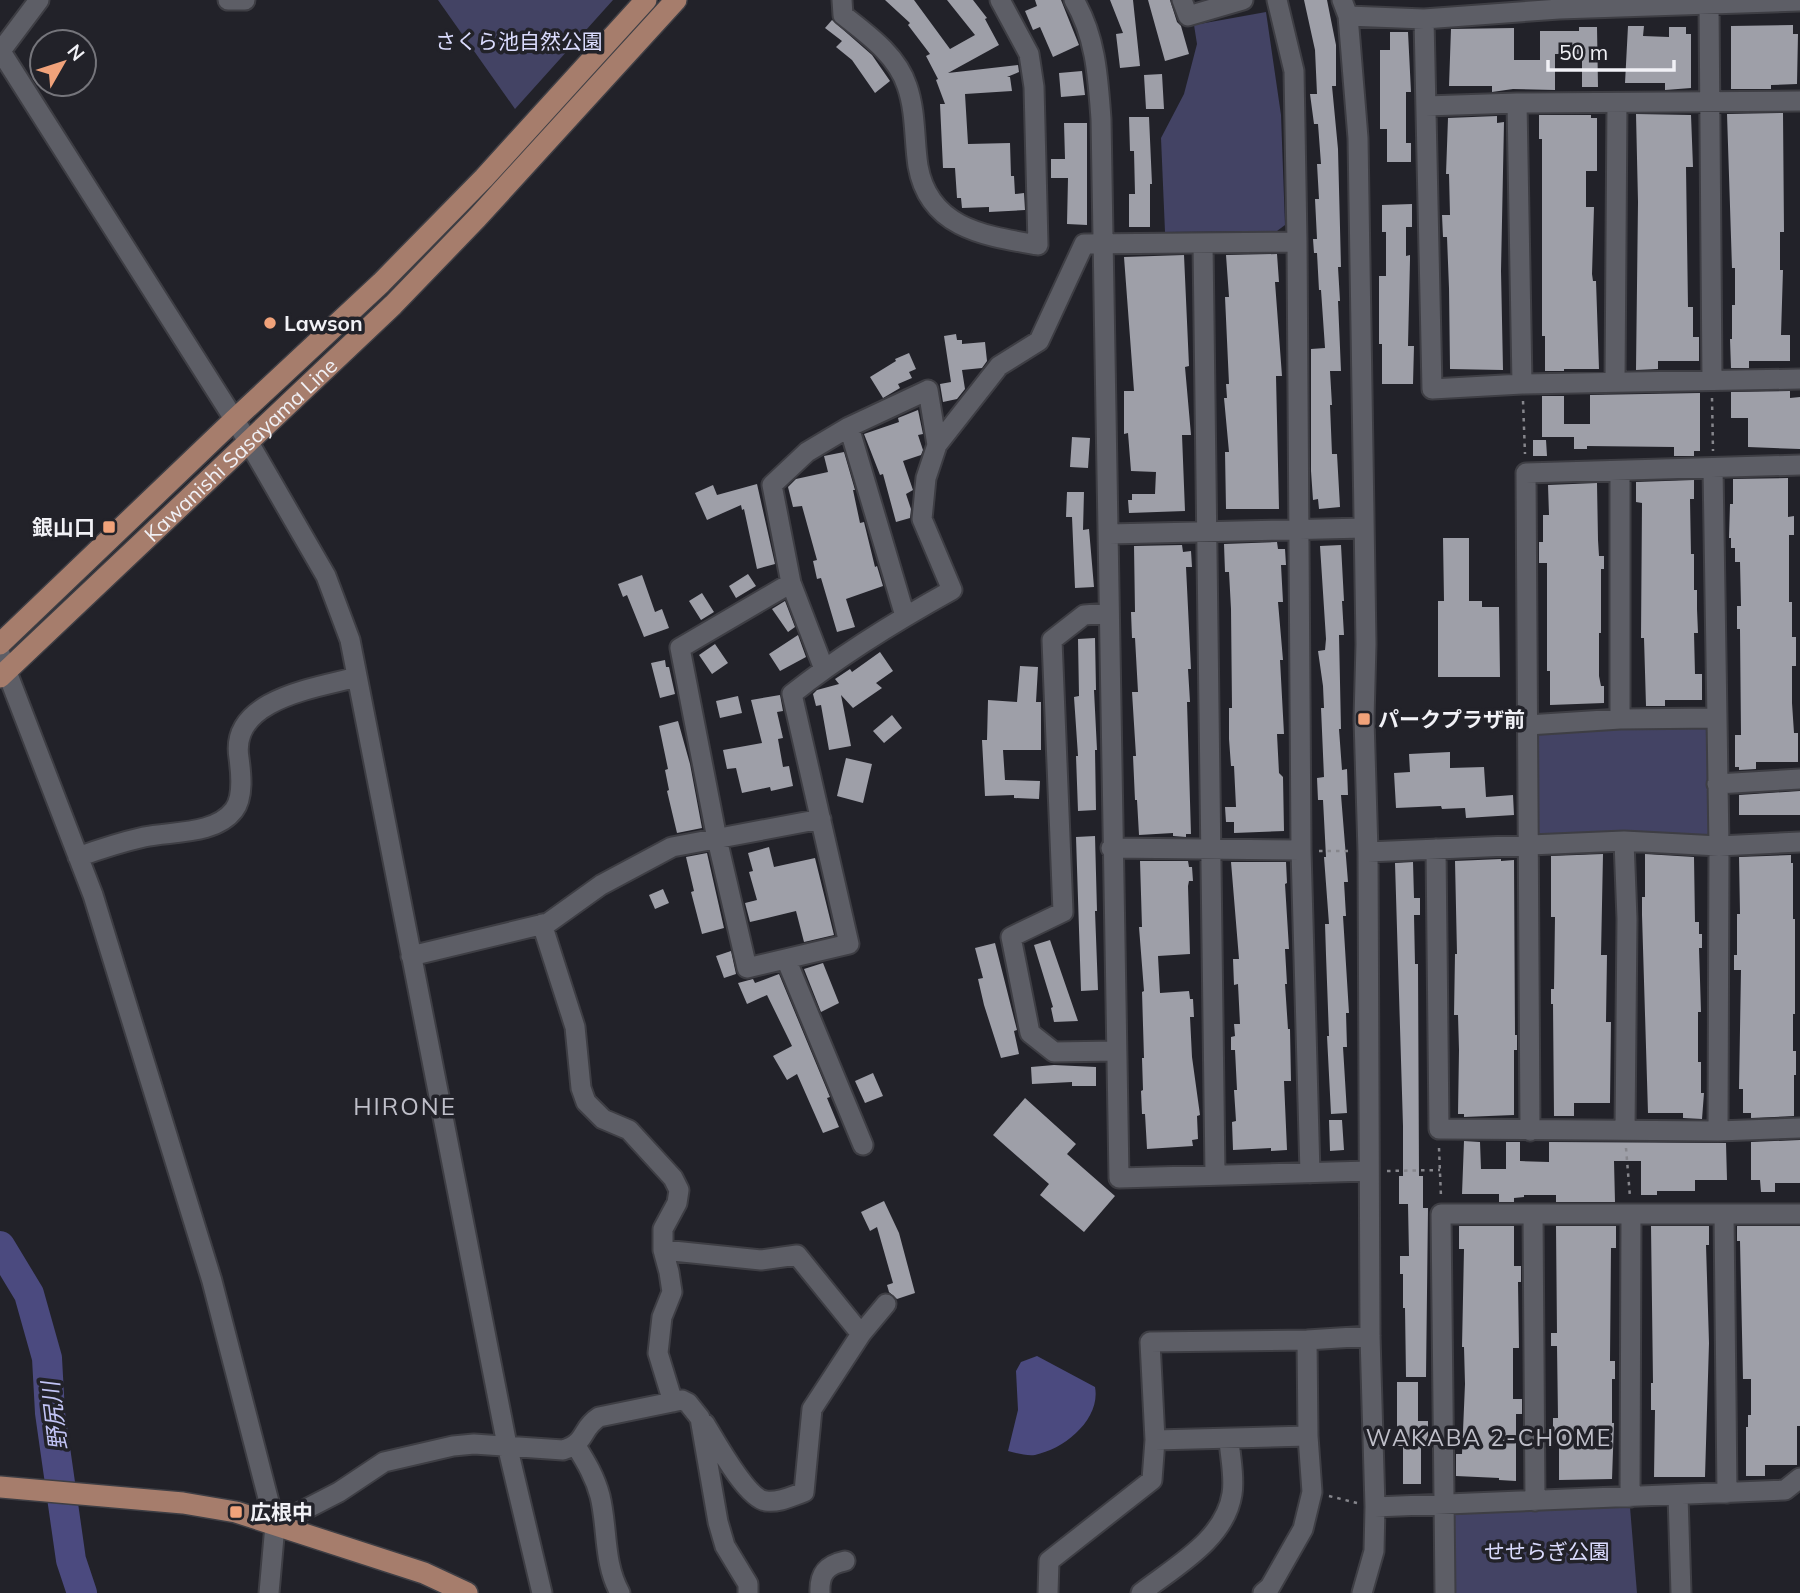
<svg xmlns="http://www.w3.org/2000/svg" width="1800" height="1593" font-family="Mulish,'Noto Sans JP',sans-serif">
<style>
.green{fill:#434364}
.water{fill:#4b4a7f}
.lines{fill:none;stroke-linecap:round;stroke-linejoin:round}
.river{stroke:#4b4a7f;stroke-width:30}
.building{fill:#9e9fa8}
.minor-casing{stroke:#3e3e44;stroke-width:23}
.major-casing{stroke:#3e3e44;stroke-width:24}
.path{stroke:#86868c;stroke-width:2.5;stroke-dasharray:3.5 5;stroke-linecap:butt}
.minor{stroke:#5d5e66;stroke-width:19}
.major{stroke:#a67d6c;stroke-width:21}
.poi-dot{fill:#f0a27a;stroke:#222229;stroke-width:2.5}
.labels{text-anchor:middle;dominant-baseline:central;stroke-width:7;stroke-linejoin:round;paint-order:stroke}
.park-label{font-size:21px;fill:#dbdcfe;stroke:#222229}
.poi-label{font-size:21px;font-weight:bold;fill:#f1f1f6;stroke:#222229;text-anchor:start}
.street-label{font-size:21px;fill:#f1f1f6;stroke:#222229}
.water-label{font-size:23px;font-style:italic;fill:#c2c4f5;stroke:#222229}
.neighbourhood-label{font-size:23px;letter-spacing:2px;fill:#bfbfc9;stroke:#222229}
.quarter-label{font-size:24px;letter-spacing:2px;fill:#bfbfc9;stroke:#222229}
</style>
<rect width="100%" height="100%" fill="#222229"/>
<path class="green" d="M438,0H613L515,109Z
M1266,12L1281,115L1285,225L1277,231L1165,232L1161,138L1184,94L1197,44L1194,25Z
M1716,718L1719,846L1528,845V725Z
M1630,1507L1637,1593H1452L1450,1517L1461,1509Z"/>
<path class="water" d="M1037,1356L1095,1387C1101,1419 1065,1449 1035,1455C1026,1456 1016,1453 1008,1451L1018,1410L1016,1371L1021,1362Z"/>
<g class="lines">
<path class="river" d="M0,1246L29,1294L47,1358L50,1413L71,1560L82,1593"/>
</g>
<path class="building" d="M885,0H914L950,49L975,35L947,0H973L987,18L985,19L999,45L948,73L1018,65L1019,72L1007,77H1010L1012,91L965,94L968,144L1010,143L1011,176H1014L1015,194L1024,193L1025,210L989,212V207L962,208L961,198H957L955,168H943L940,104H945L936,80L938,79L926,56L930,54L908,25L910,23Z
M1035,0H1061L1079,45L1053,57L1040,27L1033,30L1025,11L1037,6Z
M1110,0H1133L1140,66L1120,68L1116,34L1123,33Z
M1148,0H1170L1177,22L1181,26L1189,54L1165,61Z
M1304,0H1327L1336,45V86H1332L1338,149L1341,267H1338L1340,301H1338L1341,371H1330L1332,405H1330L1332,454H1337L1340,507L1319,509L1318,499L1313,500L1311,471V349L1325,348L1321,290H1319L1317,253H1314L1313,239H1317L1315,199H1319L1317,164H1321L1318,124H1314L1310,94H1317L1315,50Z
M832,20L872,55L890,81L875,93L852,60L836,47L842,41L825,28Z
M1793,25V34H1798L1797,84L1771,85V89H1731V26Z
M1628,26H1644L1643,36L1669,37V27H1686V34H1691V88L1665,90V83H1625Z
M1579,27H1597L1598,87H1582V54H1555V90L1513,89L1492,92V86H1449L1451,29L1514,28V60H1540V31H1579Z
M1390,32H1408L1411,92H1406V143H1411V162H1387V129H1380V50H1390Z
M1082,71L1085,95L1061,97L1059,73Z
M1162,74L1164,109H1146L1144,75Z
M1783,113L1784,232H1780V270H1783L1781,335H1790V361H1749V368H1731L1730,339H1732V305H1735V268H1732L1727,114Z
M1636,114L1691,115L1693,167H1686L1688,307H1693V337H1699V361H1658V369L1636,370L1638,202Z
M1539,115H1591V118H1597V171H1586V207H1594L1592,274L1593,281H1596L1599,369H1564V371H1545V336H1542V139H1539Z
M1497,116V123L1504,122L1501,271L1503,370L1450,369L1449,288L1447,237H1443L1442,215H1450L1449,174H1446L1448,118Z
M1129,117H1149L1152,184H1150V227H1129V194H1135L1134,151H1130Z
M1064,123H1087V225L1067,224L1068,178H1051V159H1065Z
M1412,204V227H1406V256L1410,255V259L1408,346H1414L1413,384H1382V344H1379V276H1386V232H1382V205Z
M1277,254L1279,282H1275L1282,376H1276L1279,509H1226L1225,452H1229L1224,398H1227L1226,384H1229L1225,297H1229L1226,255Z
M1184,255L1189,366L1185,367L1191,435H1182L1185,511L1129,513L1128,500H1132V494H1155L1156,472L1131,471L1128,433L1124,434V391H1134L1124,257Z
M956,334L957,340H962V344L985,342L987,361L982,368L962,370L965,389L957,399L943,402L940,384L951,382L944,336Z
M909,353L916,369L909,372L912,378L898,384L900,388L883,398L870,377L896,361L895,359Z
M1790,391V398L1800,397V449L1748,447V418H1731V392Z
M1700,393V451H1694V456H1674V447L1587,446V449H1574V437H1542V396H1564V424H1590V395Z
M918,410L923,434L918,435L923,450L921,455L903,461L913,490L906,494L911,509L910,518L896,522L883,474L880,475L864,434L899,422L898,418Z
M1072,437L1090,438L1088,468L1070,467Z
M1533,440H1546L1547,456H1533Z
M844,452L855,490H853L860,523L864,522L875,567L877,566L883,586L846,599L855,627L837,632L821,578L817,579L813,561L817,560L802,506L793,507L788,487L796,479L828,472L824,456Z
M1788,478V517L1794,516V535H1789V602H1792V637H1796V666H1792V703L1794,733H1798V762H1756V769L1739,770V767H1735V735H1741L1740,629H1737V606H1741L1740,562H1735V548H1731V538H1729L1730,504H1733V479Z
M1694,480V499H1690L1691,554H1694V590H1697V609L1698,633H1694L1695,674H1702V700H1665V706H1646L1644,638H1641L1642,503L1636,502V482Z
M1597,483L1598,540L1599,556H1604V569H1601V633H1599V676L1601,686H1604V703L1550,705V671H1547V563H1539V542H1543V515H1549L1548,485Z
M757,484L775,564L757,569L744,509L742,510L741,505L707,520L695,493L713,485L717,495Z
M1067,492H1084L1083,530L1089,529L1094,587L1075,588L1072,517H1066Z
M1443,538H1469V601H1482V607H1499L1500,677H1438V601H1444Z
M1277,542L1278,549H1285L1286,565H1281L1283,602H1278L1283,660H1280L1284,734H1277L1279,773L1283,777L1284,831L1234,833V822H1226L1225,807H1236L1234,766H1231L1229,739V708H1232L1231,609L1229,572H1225L1224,544Z
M1182,545L1183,552L1191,551L1192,567H1186L1191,669H1188L1190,702H1187L1191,834H1186V837L1173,836V833L1139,835L1137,800H1135L1133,756H1136L1132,692H1138L1135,638H1132L1131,612H1135L1134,546Z
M1341,545L1344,601H1342L1344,635H1339L1341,729H1339L1342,770L1347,769L1348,795H1341L1348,882H1344L1346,916H1343L1349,1013H1346L1347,1047H1343L1347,1113L1331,1114L1327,1036H1329L1326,955L1325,924H1329L1324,857H1326L1323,800H1318L1317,778L1324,777L1321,708H1324L1323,686L1318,651L1325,650L1326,639L1320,546Z
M748,574L756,586L736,598L729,586Z
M642,575L655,612L662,609L669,628L644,637L627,595L623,597L618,584Z
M702,593L714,612L701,620L689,601Z
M785,601L795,627L788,632L772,609Z
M798,635L806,657L780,671L769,654Z
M1095,638L1096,690H1094L1097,750H1095L1096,810L1078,811L1076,756H1078L1074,697L1079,696L1078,639Z
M715,644L728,663L712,674L699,655Z
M880,652L893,671L876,683L882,688L853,708L841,695L851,746L829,750L821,705L816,706L813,694L817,690L839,684L835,679L850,669L852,672Z
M665,660L666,667H669L675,694L660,698L651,663Z
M1020,666L1038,667L1036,702H1041V750H1003L1005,780L1040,781L1039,799L1014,798V795L985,796L982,740H987L988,700L1017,702Z
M780,695L783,711L777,712L783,738L778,739L783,767L789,766L793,786L771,791L770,787L742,793L736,768L727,769L723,750L762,743L751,700Z
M738,696L742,713L720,718L716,701Z
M892,715L902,728L884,743L873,731Z
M678,721L690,764L702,828L677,833L667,791L669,790L665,770L668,769L659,726Z
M1450,752V768L1484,767L1486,797L1513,795L1514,815L1466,818L1465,808L1442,809L1441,806L1396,808L1394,773L1410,772L1409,754Z
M846,758L872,764L863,803L837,796Z
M1800,791V815H1739V795Z
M1095,836L1097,911H1095L1098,990L1081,991L1076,837Z
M769,847L774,867L815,858L834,935L804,942L796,911L750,922L745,903L757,900L749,872L753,871L748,853Z
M707,853L724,928L702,934L691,892L694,891L686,857Z
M1603,854L1601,955H1607L1606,1022H1611L1610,1103H1574V1116H1554L1553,1004H1551V989H1554L1555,917H1551V856Z
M1645,854L1694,857L1695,922H1699V934H1702V948H1699L1701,1012H1698V1062H1701V1093H1704L1702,1119L1683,1118V1113H1648L1642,915V897H1645Z
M1791,855V863H1793V919H1795V1014H1793V1051H1796V1075H1794V1116L1751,1118V1113H1743V1089H1739L1741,970H1734V955H1737V914H1740L1739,857Z
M1501,859V861L1514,860L1515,1035H1517V1050H1514V1115L1464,1117V1114H1458L1459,1050L1458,1015H1454L1455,954H1457L1455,861Z
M1140,861H1188L1189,867H1192L1193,881H1189L1188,886L1190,954L1158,956L1160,993L1189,991L1190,999H1193L1194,1017H1190L1192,1057L1200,1115L1197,1116L1198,1139L1192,1140L1193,1146L1147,1149L1145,1114H1142L1141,1091L1143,1090L1142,1058H1144L1142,992L1144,991L1139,927H1142Z
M1231,862H1286L1287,883L1285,884L1289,949H1285L1287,984H1285L1288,1029H1290L1291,1081H1284L1287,1150L1271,1151V1148L1233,1150L1232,1122L1236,1121L1234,1090H1237L1235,1050H1231V1037L1235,1036L1234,1024H1240L1238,984L1234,985L1233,959H1239Z
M1413,862L1414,898H1420V915H1414L1415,964H1418L1419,1176H1423V1208H1428L1426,1377H1406L1405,1308H1403V1274H1400V1256H1409L1408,1204H1399V1176H1403V1126L1395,863Z
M663,889L669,903L655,909L649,895Z
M1050,940L1078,1021L1054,1022L1051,1008L1053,1007L1034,945Z
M995,943L1017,1030L1014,1031L1019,1054L1001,1058L984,1005L978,979L983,978L975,948Z
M731,951L736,974L724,978L716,956Z
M823,963L839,1003L821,1012L804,969Z
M779,974L830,1097L827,1098L839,1127L823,1133L797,1074L787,1080L773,1056L792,1046L767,995L747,1004L738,983L753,979L755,983Z
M1054,1065L1096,1067V1086H1072V1082L1032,1084L1031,1067Z
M873,1073L883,1096L865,1103L855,1081Z
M1025,1098L1076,1144L1067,1154L1115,1196L1084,1232L1040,1195L1049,1184L993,1135Z
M1329,1120H1342L1344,1150L1330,1151Z
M1800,1140V1183H1775V1192H1761L1760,1180H1751V1142Z
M1464,1141L1480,1142L1481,1169H1506V1142H1520V1161L1549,1162V1142L1726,1143L1727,1180H1695V1191H1657V1195H1641V1161H1614L1615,1202H1556V1195H1524V1197L1514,1198V1202H1499V1194H1462Z
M884,1201L899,1233L915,1293L897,1299L889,1292L887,1285L893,1283L877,1227L870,1231L861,1212Z
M1459,1226H1514V1266H1521V1282H1518L1519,1348H1513V1399H1522V1414H1516V1481L1499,1480V1478L1456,1476V1454H1462L1465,1384L1464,1347H1462L1464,1249H1459Z
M1556,1226H1616V1248H1611L1610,1361H1615V1379H1612V1423H1614L1612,1479L1559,1480V1443H1553V1418H1558L1557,1346H1551V1333H1557Z
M1651,1226H1709V1245H1706L1709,1343L1705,1477H1654L1655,1410H1651V1383H1653Z
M1737,1226H1800V1426H1797V1465H1765V1476H1746V1427H1748V1415H1751V1379H1743L1740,1241H1737Z
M1397,1382H1418V1421H1428V1448H1421V1484H1403V1446H1397Z"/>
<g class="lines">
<g class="minor-casing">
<path id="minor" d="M228,0H245
M842,0L843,15C867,34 897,55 907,86C916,112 914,140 918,166C929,229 986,236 1038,245L1034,87L1029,54L1000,0
M1074,0C1096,37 1098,78 1101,119L1119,1178L1369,1171
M1182,0L1188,16L1243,0
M1342,0L1348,16L1358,138L1366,644L1364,719L1368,852L1370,1336L1375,1507L1374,1551L1362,1593
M1709,5L1712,380
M1348,16L1424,19L1559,9L1800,1
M1424,19L1432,389L1522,384L1517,103L1426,106
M0,50L248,441L326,576L350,640L507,1445L542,1593
M0,52L39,0
M1517,103L1800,101
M1297,242L1301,850L1310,1173
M1203,244L1215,1175
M1615,382L1617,103
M1522,384L1800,379
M849,427L905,616
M937,445L928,390L849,427L807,452L772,485L791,583L680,648L717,839L747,968L849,944L792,694C842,654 896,621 952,590L922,519L926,478L937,445L999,366L1039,341L1084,244L1297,242L1294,71L1277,0
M1713,468L1719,846L1718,1131L1800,1128
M1620,471V719
M1109,534L1364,528
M791,583L824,669
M1109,613L1084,615L1052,640L1063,912L1011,937L1030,1033L1054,1052L1116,1051
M0,654L93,895L212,1281L275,1525L269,1593
M1528,725L1620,719L1716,718
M1717,784L1800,779
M1624,841L1627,919L1625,1130
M1111,848L1301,850
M1436,849L1439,1129L1718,1131
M1368,852L1624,841L1719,846L1800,842
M78,857C100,849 122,842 144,837C172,831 215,835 234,810C244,797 241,773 239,758C229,699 316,688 357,677
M542,924L575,1027L581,1088L586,1102L603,1119L629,1130L673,1178L679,1190L677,1203L663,1229V1250L669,1272L672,1292L662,1317L658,1353L673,1402
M411,956L548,923L601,885L672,847L821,819
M786,959L863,1145
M1530,1131L1526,473L1800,465
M1533,1214L1535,1501
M1724,1214L1727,1493
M663,1250L761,1260L797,1255L861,1334
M705,1424C716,1442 747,1499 766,1501C779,1503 792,1496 804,1492L812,1409L861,1334L886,1304
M1155,1440L1308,1436
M576,1446C586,1462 595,1477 600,1496C608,1529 603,1562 620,1593
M1678,1495L1681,1593
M1630,1497L1631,1214
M1375,1507L1785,1490L1800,1478
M275,1525L339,1492L384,1462L453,1446L474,1444L563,1450C588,1442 580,1429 599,1417L682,1400L688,1403L700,1418L718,1522L725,1546L748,1584V1593
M820,1593C819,1574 826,1565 845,1561
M1048,1593L1049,1561L1152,1480L1155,1440L1150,1342L1307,1340L1370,1336
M1141,1593C1174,1567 1225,1540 1232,1494C1235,1477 1230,1457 1229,1439
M1263,1593L1270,1587L1303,1529L1312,1492L1308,1436L1307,1340
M1445,1593L1441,1214H1800"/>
</g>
<g class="major-casing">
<g id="major">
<path d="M0,644L234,420L381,283L484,178L646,0"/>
<path id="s1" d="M0,677L393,305L477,218L676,0"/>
<path d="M0,1487L183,1503L236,1512L424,1573L467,1593"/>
</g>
</g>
<path class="path" d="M1712,398L1713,451
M1523,401L1525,454
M1319,851H1351
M1439,1148L1441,1197
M1626,1148L1630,1197
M1387,1171L1440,1170
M1329,1496L1357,1503"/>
<use href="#minor" class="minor"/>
<use href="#major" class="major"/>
</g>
<g class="poi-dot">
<circle cx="270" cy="323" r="7"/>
<rect x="102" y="520" width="14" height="14" rx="3.5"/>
<rect x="1357" y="712" width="14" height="14" rx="3.5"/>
<rect x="229" y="1505" width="14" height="14" rx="3.5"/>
</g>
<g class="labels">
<g class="park-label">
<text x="519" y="41">さくら池自然公園</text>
<text x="1547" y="1551">せせらぎ公園</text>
</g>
<g class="poi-label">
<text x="284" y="323">Lawson</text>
<text x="95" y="527" text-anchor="end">銀山口</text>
<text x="1378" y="719">パークプラザ前</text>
<text x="250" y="1512">広根中</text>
</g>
<g class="street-label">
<text stroke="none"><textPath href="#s1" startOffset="331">Kawanishi Sasayama Line</textPath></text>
</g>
<g class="water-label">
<text transform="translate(54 1416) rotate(-97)">野尻川</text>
</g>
<g class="neighbourhood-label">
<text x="1489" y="1437">WAKABA 2-CHOME</text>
</g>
<g class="quarter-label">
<text x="405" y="1106">HIRONE</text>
</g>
</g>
<g transform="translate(63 63) rotate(51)"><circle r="33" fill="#222229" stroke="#75757b" stroke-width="2"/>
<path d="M0-5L12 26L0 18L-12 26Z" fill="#f0a27a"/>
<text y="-10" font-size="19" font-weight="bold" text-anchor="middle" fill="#f1f1f6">N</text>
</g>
<path d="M1548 60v10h126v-10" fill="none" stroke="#f1f1f6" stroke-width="3.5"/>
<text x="1559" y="60" font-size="21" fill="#f1f1f6" stroke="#222229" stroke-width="5" paint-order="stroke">50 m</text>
</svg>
